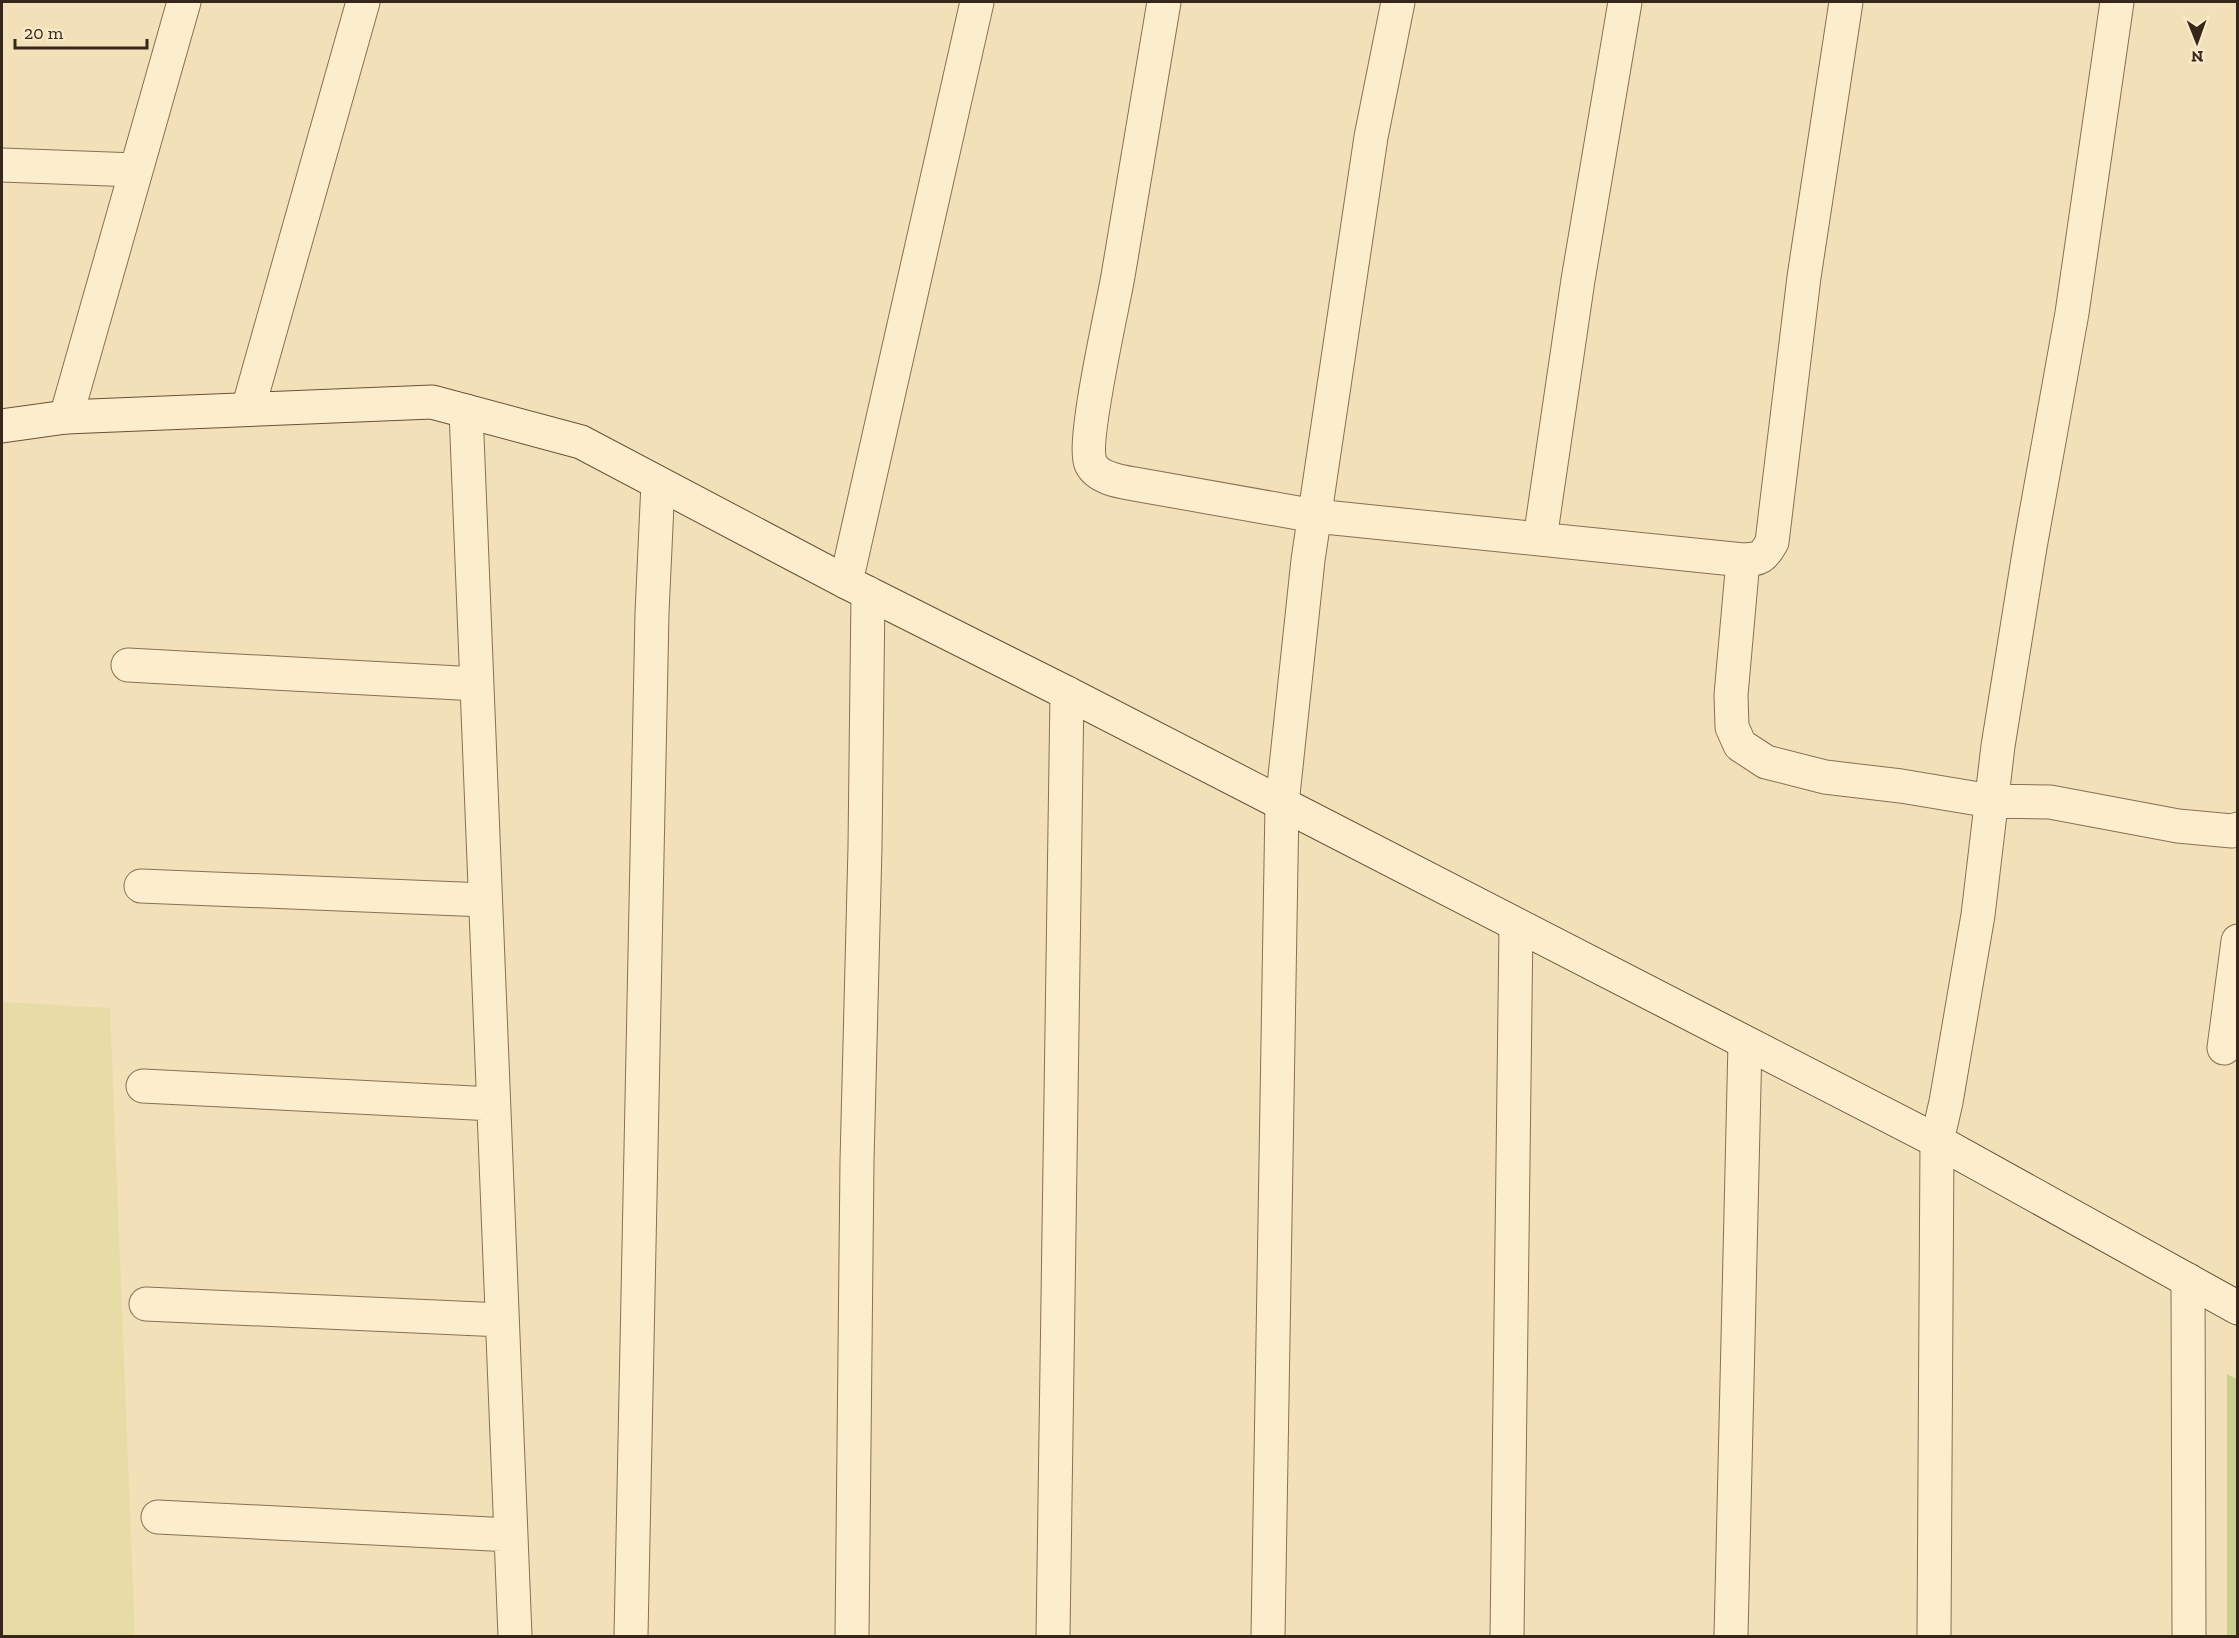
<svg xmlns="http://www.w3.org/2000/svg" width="2239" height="1638" font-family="'Zilla Slab',serif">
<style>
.farmland{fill:#e8dca6}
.green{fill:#c9d08d}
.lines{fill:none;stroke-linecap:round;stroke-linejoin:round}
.street-casing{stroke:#896f53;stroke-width:35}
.secondary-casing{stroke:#6b5036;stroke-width:35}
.street{stroke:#fcedcd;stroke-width:33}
.secondary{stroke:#fcedcd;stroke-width:33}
</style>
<rect width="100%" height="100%" fill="#f2e0b9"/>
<path class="farmland" d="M2,1002L110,1008L135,1636H2Z"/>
<path class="green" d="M2227,1374L2238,1380L2237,1636H2227Z"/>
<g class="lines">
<g class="street-casing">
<path id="street" d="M1164,2C1149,93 1134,184 1118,276C1113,306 1081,443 1091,464C1099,480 1125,482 1140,485L1315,516L1743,560C1760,559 1763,558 1772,542L1804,277L1846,2
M2,165L136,170
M248,409L363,2
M466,411L515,1636
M66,417L184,2
M1540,539L1578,280L1625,2
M1743,560L1731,695L1732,727L1740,745L1766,762L1825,777L1901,786L1991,801L2050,802L2178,826L2232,831L2238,829
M846,582L977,2
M128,665L477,684
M141,886L485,900
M2224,1048L2238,941
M143,1086L493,1104
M2188,1280L2189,1636
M146,1304L502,1320
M158,1517L511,1535
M631,1636L652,613L658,483
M852,1636L857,1161L865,847L868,593
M1053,1636L1067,693
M1268,1636L1282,804L1308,560L1371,137L1398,2
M1507,1636L1516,925
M1731,1636L1745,1043
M1934,1636L1937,1141L1946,1102L1978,915L1998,746L2030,547L2072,313L2117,2"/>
</g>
<g class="secondary-casing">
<path id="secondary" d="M2,426L66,417L432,402L581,442L846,582L1067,693L1937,1141L2238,1308"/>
</g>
<use href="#street" class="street"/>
<use href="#secondary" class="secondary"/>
</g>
<rect width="2239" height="1638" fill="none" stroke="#372719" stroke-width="6"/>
<g transform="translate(2197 42) rotate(179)" stroke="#f8eac9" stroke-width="4.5" paint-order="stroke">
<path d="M0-4.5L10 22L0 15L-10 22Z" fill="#372719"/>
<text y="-9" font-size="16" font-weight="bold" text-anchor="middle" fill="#372719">N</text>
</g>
<path d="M15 39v9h132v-9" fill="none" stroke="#372719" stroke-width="3"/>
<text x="24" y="39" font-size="18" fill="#372719" stroke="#f8eac9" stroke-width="4.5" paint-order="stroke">20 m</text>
</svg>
